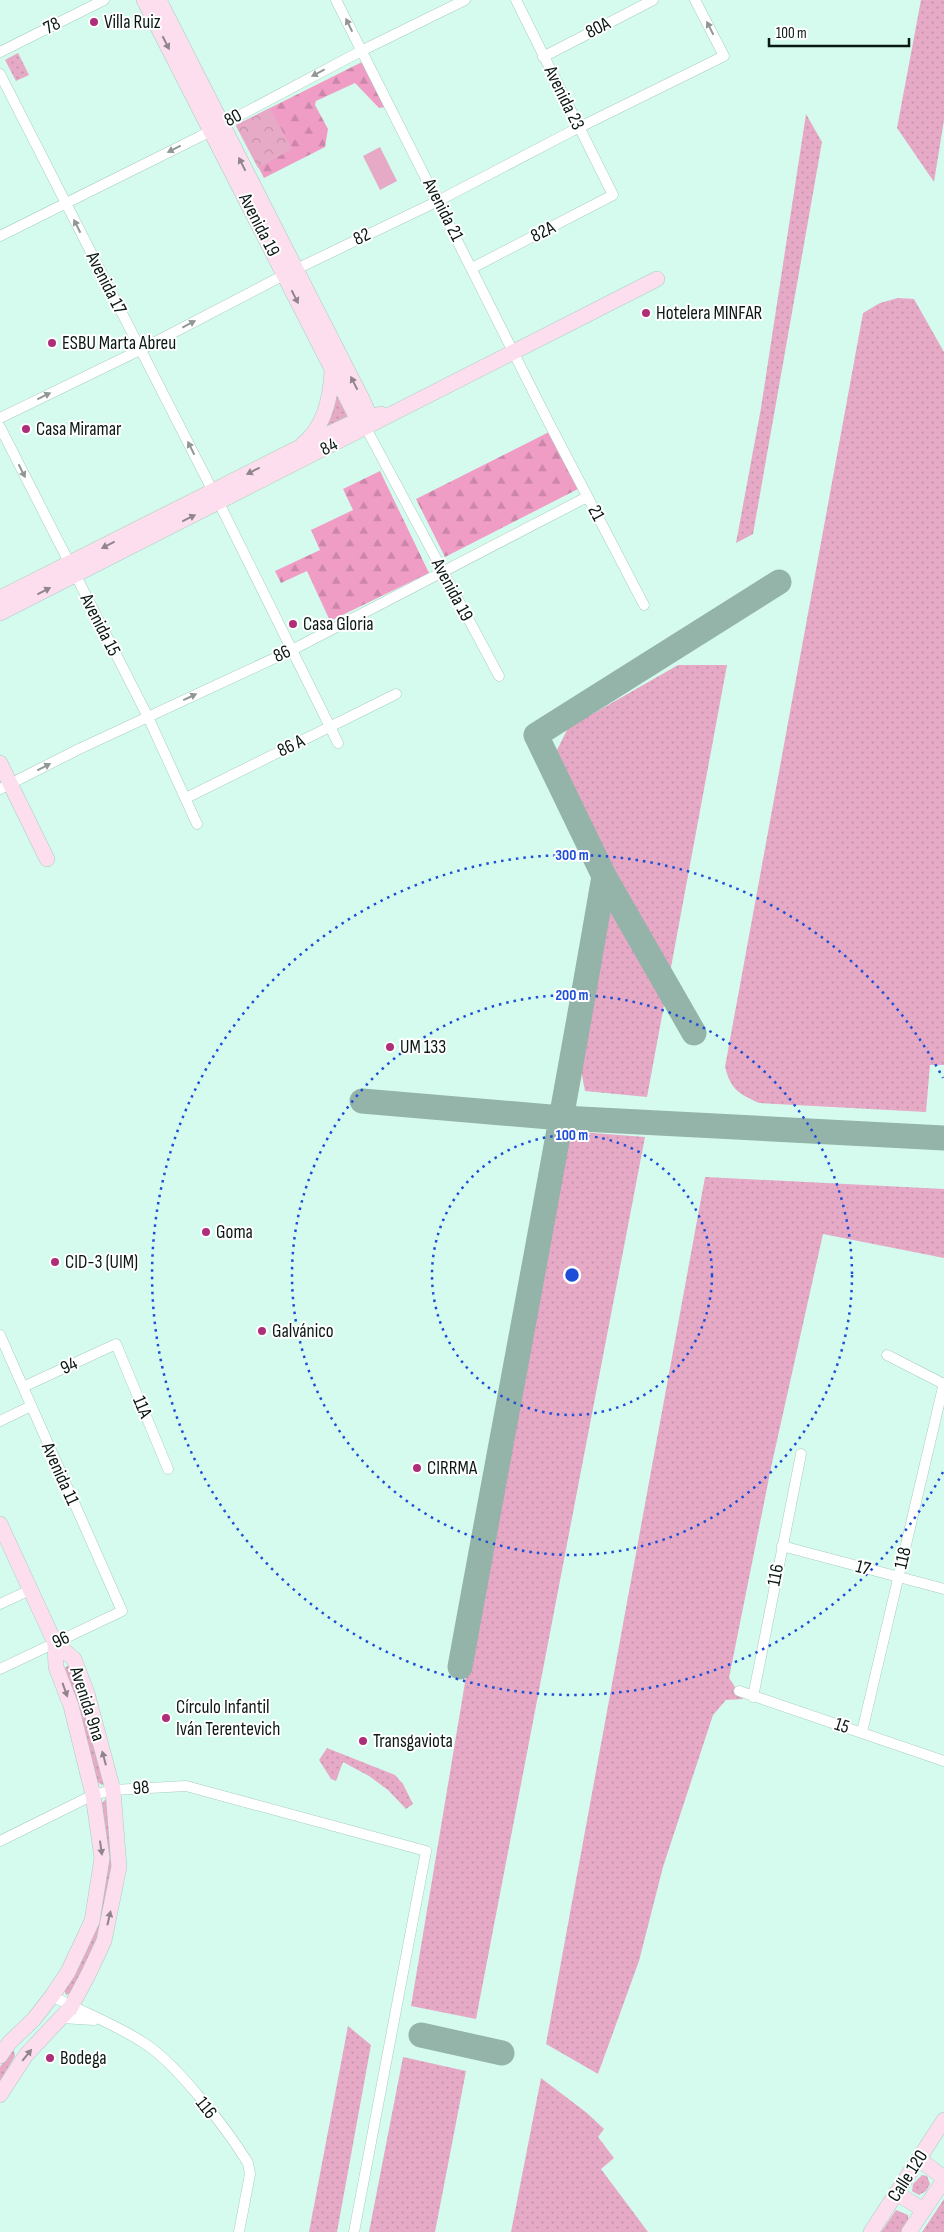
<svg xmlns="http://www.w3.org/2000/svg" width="944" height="2232" font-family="'Sofia Sans Condensed',sans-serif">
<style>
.grass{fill:url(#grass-dots)}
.forest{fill:url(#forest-firs)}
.park{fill:url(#park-crowns)}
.garden{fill:#e6aac7}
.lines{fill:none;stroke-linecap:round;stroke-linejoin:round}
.taxiway{stroke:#94b3a9;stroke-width:25}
.street-casing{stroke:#a8cdc0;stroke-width:11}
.secondary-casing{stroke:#a8cdc0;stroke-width:16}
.street{stroke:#fff;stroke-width:10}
.secondary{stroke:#fddeee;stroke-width:15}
.oneway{fill:#919795}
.oneway2{fill:#90858c}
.ring{fill:none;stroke:#1d4ed8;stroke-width:2.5;stroke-dasharray:2.5 5}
.poi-dot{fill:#af2e7a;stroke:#fff;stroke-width:2}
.labels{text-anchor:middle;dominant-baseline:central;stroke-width:4;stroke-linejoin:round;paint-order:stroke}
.poi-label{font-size:19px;fill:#0a1814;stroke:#fff;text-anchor:start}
.street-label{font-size:19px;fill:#0a1814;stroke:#fff}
.centre{fill:#1d4ed8;stroke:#fff;stroke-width:2.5}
.ring-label{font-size:15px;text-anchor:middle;font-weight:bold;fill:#1d4ed8;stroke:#fff;stroke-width:4;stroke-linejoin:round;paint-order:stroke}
</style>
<defs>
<pattern id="grass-dots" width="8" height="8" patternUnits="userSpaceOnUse" patternTransform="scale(1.25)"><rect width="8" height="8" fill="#e6aac7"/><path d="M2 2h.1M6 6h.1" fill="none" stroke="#c492aa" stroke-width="1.8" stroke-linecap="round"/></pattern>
<pattern id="forest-firs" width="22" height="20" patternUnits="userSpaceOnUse" patternTransform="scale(1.25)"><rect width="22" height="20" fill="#f09dc6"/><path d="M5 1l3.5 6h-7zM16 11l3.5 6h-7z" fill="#cc86a9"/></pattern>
<pattern id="park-crowns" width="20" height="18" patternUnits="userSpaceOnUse" patternTransform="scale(1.25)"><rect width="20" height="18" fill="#e6aac7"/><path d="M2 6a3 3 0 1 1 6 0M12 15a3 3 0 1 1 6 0" fill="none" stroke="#c492aa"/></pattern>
</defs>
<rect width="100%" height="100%" fill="#d5fbee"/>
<path class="grass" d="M921,0H944V120L934,182L897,128Z
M18,53L29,75L16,81L5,60Z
M806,114L822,142L753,534L736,543L761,408Z
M898,298L914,299L944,352V1065H930L926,1112L759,1103C737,1093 731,1089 725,1067L863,313L880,303Z
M332,384L358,420L308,439Z
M678,665H727L647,1097L585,1091L579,1060L611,863L558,763L557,750L568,728Z
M568,1131L645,1137L476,2019L411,2006L495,1503Z
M705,1177L944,1189V1258L823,1234L772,1463L729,1678L743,1699L726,1700L713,1715L663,1867L639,1961L598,2074L546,2044Z
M69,1665L73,1668L105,1783L102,1785L96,1781L63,1669Z
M327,1748L395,1775L403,1784L413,1804L406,1809L388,1790L369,1776L343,1762L336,1781L331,1779L319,1760Z
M106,1799L109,1800L113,1872L99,1938L71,1993L66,1995L64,1989L87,1946L101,1804Z
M348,2026L371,2045L337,2232H309Z
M14,2051L15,2056L0,2081V2067L9,2052Z
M403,2057L466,2071L435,2232H369Z
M541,2078L587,2113L604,2129L598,2137L614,2158L601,2169L648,2232H511Z
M922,2175L927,2176L930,2184L926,2191L919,2195L912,2191L913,2184Z
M944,2199V2232H922Z
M896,2210L908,2215V2224L903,2232H881Z"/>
<path class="forest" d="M362,62L386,107L379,108L355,83L316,101L315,105L328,129L325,147L264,178L236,125Z
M549,432L578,489L445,557L416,499Z
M380,471L429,573L330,621L307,571L281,583L275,571L320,550L311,530L353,510L343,489Z"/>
<path class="park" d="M270,108L292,149L258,168L236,126Z"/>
<path class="garden" d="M380,147L397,181L380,190L363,156Z"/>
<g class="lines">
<path class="taxiway" d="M694,1033L604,876L536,735L779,582
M362,1101L562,1118L944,1138
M460,1667C508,1403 559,1140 604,876
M421,2035L502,2053"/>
<g class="street-casing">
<path id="street" d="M336,0L548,421L644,605
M0,52L104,0
M543,57L653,0
M0,74L224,513L338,743
M0,236L199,137L361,51L465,0
M472,268L613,195L516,0
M0,418L140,350L284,275L438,201L572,131L724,56L695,0
M0,427L148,717L197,824
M366,428L499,676
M0,789L79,749L292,650L587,497
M186,798L396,694
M0,1335L122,1611L0,1669
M887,1355L944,1384
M23,1387L116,1344L168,1469
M0,1421L31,1406
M782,1546L944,1589
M0,1604L30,1590
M739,1691L944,1761
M753,1697L801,1454
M862,1732L944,1383
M0,1841L93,1795L113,1790L186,1786L426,1851L354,2232
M52,1996C82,2012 115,2024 144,2043C177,2064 227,2129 248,2163L250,2174L239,2232
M62,2018L94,2020"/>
</g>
<g class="secondary-casing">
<path id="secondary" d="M144,0L358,420L365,427
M159,0L363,401L367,410L366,427
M303,444C325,426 331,396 332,370
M0,598L296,449L358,420L381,414
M0,613L657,279
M0,763L47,859
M0,1524L55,1643L74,1659L87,1693L113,1790L119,1867L104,1941L89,1973L71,2007L26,2055L0,2095
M0,2056L9,2043L34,2019L52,1996L68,1972L92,1921L102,1858L93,1795L71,1706L56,1667L55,1643
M919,2159L944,2178
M896,2193L924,2210
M871,2232L944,2120
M909,2232L944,2180"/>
</g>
<use href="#street" class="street"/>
<use href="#secondary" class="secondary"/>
</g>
<defs><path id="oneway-solid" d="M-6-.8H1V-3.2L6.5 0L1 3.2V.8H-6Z" transform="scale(1.25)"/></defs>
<g class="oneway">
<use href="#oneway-solid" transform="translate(349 25) rotate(-116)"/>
<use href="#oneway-solid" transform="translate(710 28) rotate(-117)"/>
<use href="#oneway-solid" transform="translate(318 73) rotate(152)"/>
<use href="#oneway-solid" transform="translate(174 149) rotate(153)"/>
<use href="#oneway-solid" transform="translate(77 226) rotate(-117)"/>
<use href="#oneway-solid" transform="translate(189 324) rotate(-28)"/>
<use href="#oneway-solid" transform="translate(44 396) rotate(-26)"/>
<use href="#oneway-solid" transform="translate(191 448) rotate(-117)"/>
<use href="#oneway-solid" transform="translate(22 471) rotate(63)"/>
<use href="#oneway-solid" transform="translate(190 697) rotate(-25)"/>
<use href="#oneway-solid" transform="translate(44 767) rotate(-27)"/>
</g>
<g class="oneway2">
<use href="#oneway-solid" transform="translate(166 43) rotate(63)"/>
<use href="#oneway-solid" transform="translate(242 164) rotate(-117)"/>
<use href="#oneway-solid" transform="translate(295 297) rotate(63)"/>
<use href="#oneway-solid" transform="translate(354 383) rotate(-117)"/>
<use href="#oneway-solid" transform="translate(253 471) rotate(153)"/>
<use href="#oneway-solid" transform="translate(189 518) rotate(-26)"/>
<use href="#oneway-solid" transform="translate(108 545) rotate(153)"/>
<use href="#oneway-solid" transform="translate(44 591) rotate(-27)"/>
<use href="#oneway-solid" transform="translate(65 1690) rotate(70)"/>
<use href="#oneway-solid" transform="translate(104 1758) rotate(-105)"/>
<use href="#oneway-solid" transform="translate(101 1848) rotate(82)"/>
<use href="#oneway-solid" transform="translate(109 1918) rotate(-77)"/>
<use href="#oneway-solid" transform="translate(27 2055) rotate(-51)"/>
</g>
<g class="ring">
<circle cx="572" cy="1275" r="140"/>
<circle cx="572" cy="1275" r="280"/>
<path d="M943 1472A420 420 0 1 1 943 1078"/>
</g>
<g class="poi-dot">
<circle cx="94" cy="22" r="5"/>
<circle cx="646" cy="313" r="5"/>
<circle cx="52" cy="343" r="5"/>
<circle cx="26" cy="429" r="5"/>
<circle cx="293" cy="624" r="5"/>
<circle cx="390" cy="1047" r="5"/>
<circle cx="206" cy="1232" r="5"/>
<circle cx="55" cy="1262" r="5"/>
<circle cx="262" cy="1331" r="5"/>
<circle cx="417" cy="1468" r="5"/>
<circle cx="166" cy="1718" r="5"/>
<circle cx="363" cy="1741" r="5"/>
<circle cx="50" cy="2058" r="5"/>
</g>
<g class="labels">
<g class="poi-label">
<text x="104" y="22">Villa Ruiz</text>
<text x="656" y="313">Hotelera MINFAR</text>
<text x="62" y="343">ESBU Marta Abreu</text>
<text x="36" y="429">Casa Miramar</text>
<text x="303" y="624">Casa Gloria</text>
<text x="400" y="1047">UM 133</text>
<text x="216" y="1232">Goma</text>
<text x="65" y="1262">CID-3 (UIM)</text>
<text x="272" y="1331">Galvánico</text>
<text x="427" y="1468">CIRRMA</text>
<text x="176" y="1707">Círculo Infantil<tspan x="176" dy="22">Iván Terentevich</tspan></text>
<text x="373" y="1741">Transgaviota</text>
<text x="60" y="2058">Bodega</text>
</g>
<g class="street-label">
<text transform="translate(52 26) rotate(-27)">78</text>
<text transform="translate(598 28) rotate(-27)">80A</text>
<text transform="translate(564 98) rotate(64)">Avenida 23</text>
<text transform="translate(233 118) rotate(-28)">80</text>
<text transform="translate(443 210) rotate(63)">Avenida 21</text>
<text transform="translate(259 225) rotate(63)">Avenida 19</text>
<text transform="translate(543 232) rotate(-27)">82A</text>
<text transform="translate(362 237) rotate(-26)">82</text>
<text transform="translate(106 283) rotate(63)">Avenida 17</text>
<text transform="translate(329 447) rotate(-27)">84</text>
<text transform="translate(596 513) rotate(62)">21</text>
<text transform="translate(452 590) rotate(62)">Avenida 19</text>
<text transform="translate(100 625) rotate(63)">Avenida 15</text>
<text transform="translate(282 654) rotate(-26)">86</text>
<text transform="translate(291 746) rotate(-26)">86 A</text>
<text transform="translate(69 1366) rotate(-25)">94</text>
<text transform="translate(142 1407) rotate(67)">11A</text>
<text transform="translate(60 1474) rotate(66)">Avenida 11</text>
<text transform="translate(903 1558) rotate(-77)">118</text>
<text transform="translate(863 1568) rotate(15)">17</text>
<text transform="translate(776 1575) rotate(-79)">116</text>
<text transform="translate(61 1640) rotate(-25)">96</text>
<text transform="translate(87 1704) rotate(72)">Avenida 9na</text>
<text transform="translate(842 1726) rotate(18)">15</text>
<text transform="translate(141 1788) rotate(-5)">98</text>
<text transform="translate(206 2108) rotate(51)">116</text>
<text transform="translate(908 2176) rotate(-57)">Calle 120</text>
</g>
</g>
<circle cx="572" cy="1275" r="8" class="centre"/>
<g class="ring-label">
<text x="572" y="860">300 m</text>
<text x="572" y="1000">200 m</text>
<text x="572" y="1140">100 m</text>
</g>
<path d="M769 38v8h140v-8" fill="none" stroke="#0a1814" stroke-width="2.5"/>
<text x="776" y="38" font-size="15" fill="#0a1814" stroke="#ffffff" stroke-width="4" paint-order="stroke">100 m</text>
</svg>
